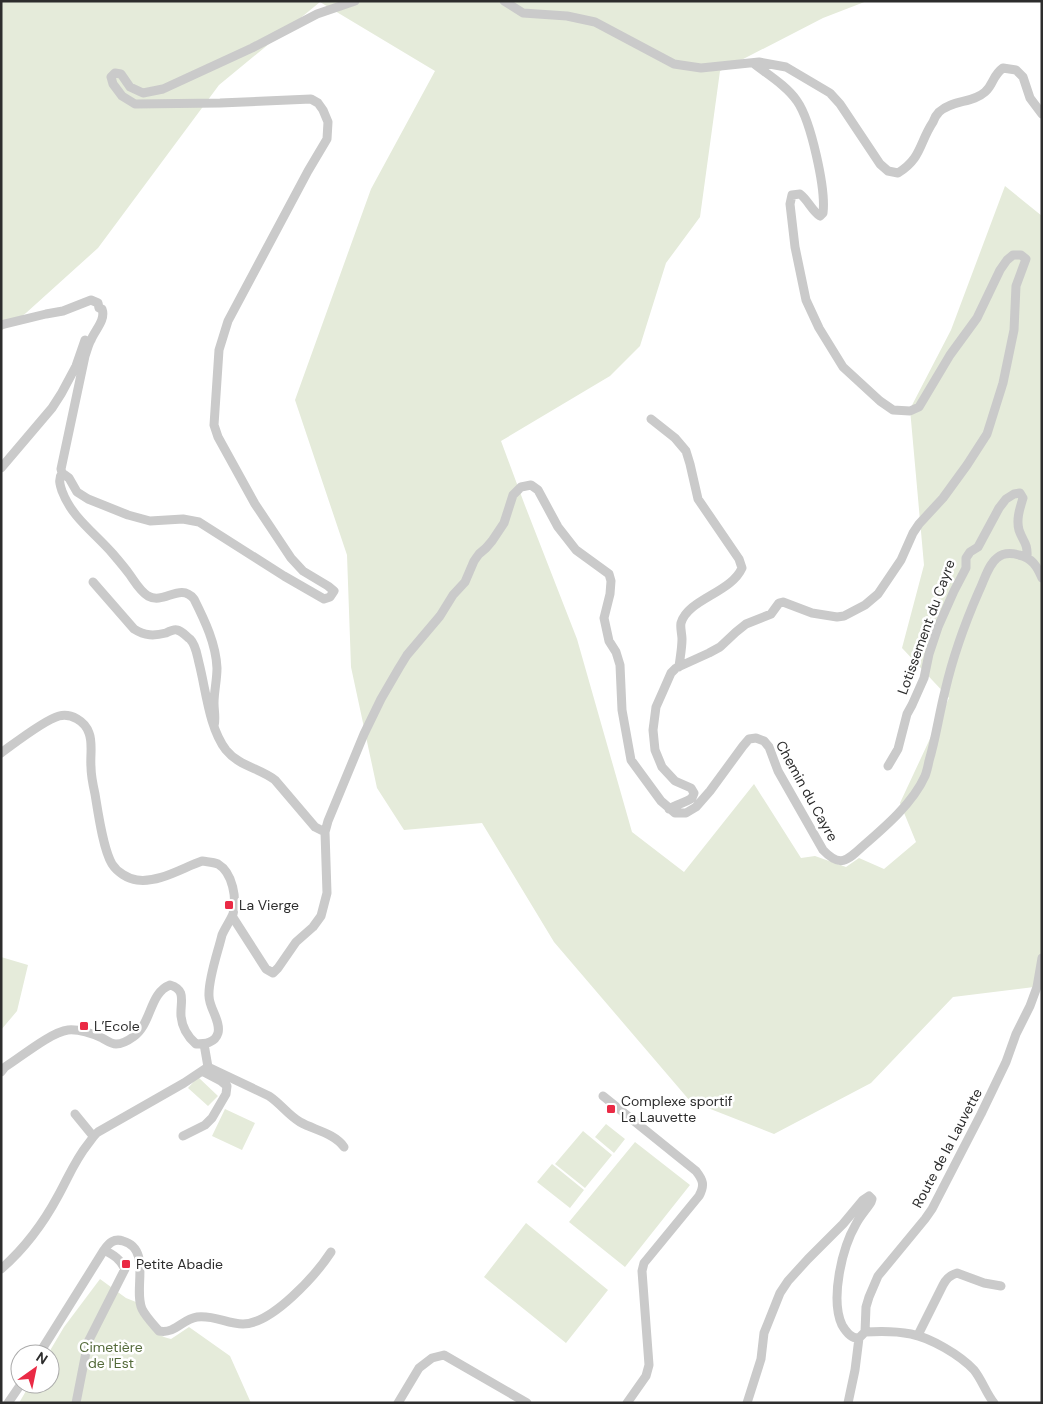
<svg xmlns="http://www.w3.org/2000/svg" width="1043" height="1404" font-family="'DM Sans',sans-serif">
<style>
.green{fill:#e5ebda}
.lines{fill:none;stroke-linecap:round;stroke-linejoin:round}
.minor{stroke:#cacaca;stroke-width:9}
.poi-dot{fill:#ea2a45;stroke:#fff;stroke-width:2}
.labels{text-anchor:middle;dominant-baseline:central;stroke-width:5;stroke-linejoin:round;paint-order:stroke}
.street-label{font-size:14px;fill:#2d2d2d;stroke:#fff}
.poi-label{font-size:14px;fill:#2d2d2d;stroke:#fff;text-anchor:start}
.park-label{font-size:14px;fill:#546a3a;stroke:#fff}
</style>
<rect width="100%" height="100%" fill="#fff"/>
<path class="green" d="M1,1H867L823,18L720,71L700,217L666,263L640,346L610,376L501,441L524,503L577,639L632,832L684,872L754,784L801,858L815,856L846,867L859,858L884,869L916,842L900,803L949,698L902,648L924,565L910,409L951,330L1005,186L1042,216V986L953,997L871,1083L774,1134L690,1101L554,942L482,823L404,830L377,788L351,667L347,555L295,400L371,189L435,71L320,2L219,85L98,248L26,313L1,331Z
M1,957L28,965L17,1011L1,1030Z
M198,1077L218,1096L208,1106L188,1088Z
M225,1109L255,1123L242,1150L212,1136Z
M606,1124L625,1139L614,1153L595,1137Z
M583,1131L612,1155L585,1188L555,1164Z
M635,1142L690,1185L625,1267L569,1222Z
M552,1164L584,1190L570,1208L537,1182Z
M526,1223L608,1290L566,1343L484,1277Z
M100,1279L126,1298L136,1302C146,1319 151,1335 171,1339L189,1327L230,1356L251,1403H19L30,1384H50V1354H48L64,1327Z"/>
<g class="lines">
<path class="minor" d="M504,1L523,13L567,16L595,22L674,64L701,68L759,62L786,67L830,93L840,104L880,164L888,171L898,173C922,158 919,143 933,122C934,119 936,115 939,112C952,100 973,103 985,92C994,84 992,76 1003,68L1016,70L1023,77L1030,98L1042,114
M1,325L46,314L63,311L91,300L98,303L99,308L102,309C106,320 95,330 91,340C88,345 87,351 85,356L61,469L62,473C58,479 60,485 62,491C72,518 95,533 113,554C119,561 125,568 130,575C135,582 140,591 148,596C164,605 180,582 194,599C205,621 216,644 217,668C217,680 214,692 214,703C214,711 216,718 214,726
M651,419L675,438L686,451L690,464L698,499L739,559L742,568C731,593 688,599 681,623C680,628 682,634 682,639C682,648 680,658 679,667
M1,468L52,408L61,394L76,366L85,340
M62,473L69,478L77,492L88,499L128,515L150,521L183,519L199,522L284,576L324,599L330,597L334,591L328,586L303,571L291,558L255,504L218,437L214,425L219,350L228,321L308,171L327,139L328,122L323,110L318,103L311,99L220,103L135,104L122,96L113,84L111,77L115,73L121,74L130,87L143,93L163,89L252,48L317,14L355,1
M93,582L134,629C145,636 154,636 166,633C170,631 174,629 177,630C182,631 186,636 190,639C196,645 197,655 199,663C206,690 209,728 226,750C239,766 259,768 275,780L315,827L325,832
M1,753C15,743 44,720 59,716C71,713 85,721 89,733C93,743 90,756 91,767C91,776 93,785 95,794C98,812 103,849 112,864C117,872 128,879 137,880C159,883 182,868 202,861C208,862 213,862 218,864C233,873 237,899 233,914C230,921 225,928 222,935C218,952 208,979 209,996C209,1008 221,1021 218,1033C215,1043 205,1044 196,1044C188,1037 182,1027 181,1016C180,1002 187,990 170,985C149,993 152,1024 133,1037C129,1040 122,1044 116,1044C111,1044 106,1040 102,1038C91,1033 80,1029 68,1030C51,1032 21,1057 5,1067L1,1072
M888,766L898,749L907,714L912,705L924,678L929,654L938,627L954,591L966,568V558L970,552L978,547L999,508L1006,499L1014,494L1020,493L1023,498C1020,508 1016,519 1019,530C1023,542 1028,543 1027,557
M669,809C677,804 685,803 692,798L694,793L691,788L675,781L662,767L655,750L653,730L656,707L664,689L671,673L676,668L709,653L720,647L736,632L746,624L771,614L779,603L783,602L812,613L837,617L844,616L865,605L878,594L901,560L913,533L919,524L943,498L967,465L987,434L1003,383L1014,330L1016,286L1026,259L1021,255H1013L1007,260L1000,270L977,318L950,355L919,407L910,411L893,410L880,401L843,367L819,328L806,300L795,247L790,204L792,195L800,194C808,200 812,211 820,216L823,213C826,189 811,121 797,101C787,86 767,74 753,63
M232,916L266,969L273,973L278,968L296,942L313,927L321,916L327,893L325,832L328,821L364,734L381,699L399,668L407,655L440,616L453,595L465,582L474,561L479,554L486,548L492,541L504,523L513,495L521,487L531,485L538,490L558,527L576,550L609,574L611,581L610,594L604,618L609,641L616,652L620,665L622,710L631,760L661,801L675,813H686L696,807L710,791L743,746L749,739L756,738L764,741L769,747L778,771L823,850C840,868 847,861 863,846C885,827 913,803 925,776C927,771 928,766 929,761C936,738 939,714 945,691C953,656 965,623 979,591C984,581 988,565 997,558C1003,553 1012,553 1019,555C1032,558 1037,566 1042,578
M208,1067L269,1096C281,1104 288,1115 300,1122C314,1130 334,1133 344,1147
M603,1096L696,1171C703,1180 705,1185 699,1196L644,1263L642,1271L649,1365L646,1376L627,1403
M75,1114L93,1136
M183,1136L205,1125L212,1118L226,1094L227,1086L221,1081L202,1071
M1,1269C24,1249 44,1222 58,1196C68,1178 75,1160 88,1144C92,1139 94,1135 98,1132L184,1083L208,1067L204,1044
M865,1332C880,1331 896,1331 911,1334C931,1338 960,1355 974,1370C982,1380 986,1393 994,1403
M918,1335L943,1285C946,1279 950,1275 957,1273L984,1283L1001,1286
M859,1338L865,1332L866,1307L869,1297L878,1276L925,1219L932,1209L981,1114L1006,1062L1016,1034L1030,1006L1037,987L1042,958
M39,1354L104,1250C109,1243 114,1238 123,1241C152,1249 133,1289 142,1309C146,1317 153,1324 159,1331C176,1334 182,1319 197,1317C215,1315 227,1324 243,1324C272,1324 316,1275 331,1252
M8,1403L21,1384
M76,1403L88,1342L125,1269C120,1259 114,1255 104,1250
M398,1403L419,1368L432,1358L444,1355L527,1403
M747,1403L761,1359L764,1333L780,1293L788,1281L808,1259L843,1224L863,1200L869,1196L872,1199L871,1202C866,1210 860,1216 856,1224C842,1248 830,1299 842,1325C846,1332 851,1339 859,1338
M848,1403L855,1370L859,1338"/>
</g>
<g class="poi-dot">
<rect x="224" y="900" width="10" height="10" rx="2.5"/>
<rect x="79" y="1021" width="10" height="10" rx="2.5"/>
<rect x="606" y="1104" width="10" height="10" rx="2.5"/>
<rect x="121" y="1259" width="10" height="10" rx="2.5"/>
</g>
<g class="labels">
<g class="street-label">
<text transform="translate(926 627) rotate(-70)">Lotissement du Cayre</text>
<text transform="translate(807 791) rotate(61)">Chemin du Cayre</text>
<text transform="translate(947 1148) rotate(-62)">Route de la Lauvette</text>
</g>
<g class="poi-label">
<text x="239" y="905">La Vierge</text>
<text x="94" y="1026">L’Ecole</text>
<text x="621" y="1101">Complexe sportif<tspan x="621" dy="16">La Lauvette</tspan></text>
<text x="136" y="1264">Petite Abadie</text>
</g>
<g class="park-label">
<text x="111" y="1347">Cimetière<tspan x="111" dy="16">de l'Est</tspan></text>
</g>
</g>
<rect width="1043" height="1404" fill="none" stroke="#2d2d2d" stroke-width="5"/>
<g transform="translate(35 1369) rotate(33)"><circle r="24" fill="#ffffff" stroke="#ababab"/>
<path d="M0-4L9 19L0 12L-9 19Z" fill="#ea2a45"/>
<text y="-8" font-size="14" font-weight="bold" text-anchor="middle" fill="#2d2d2d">N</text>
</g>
</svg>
